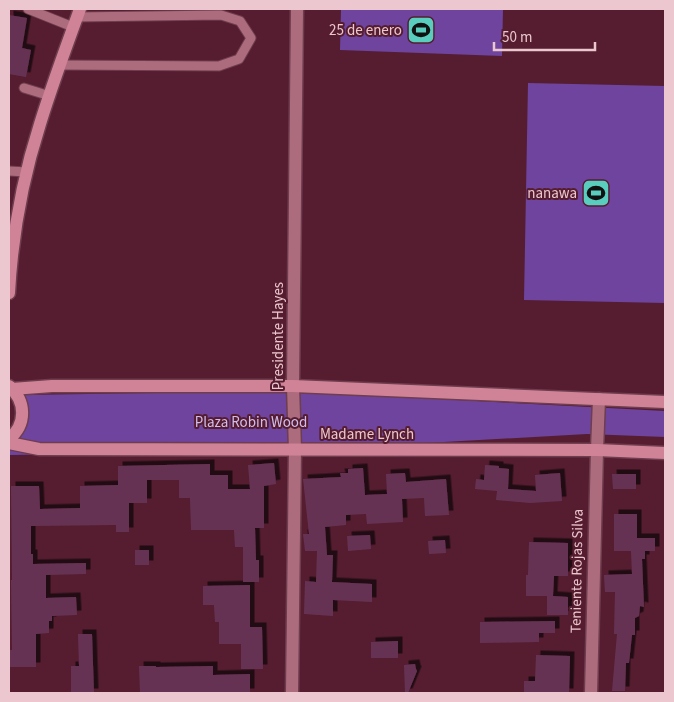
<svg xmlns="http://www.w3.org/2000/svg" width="674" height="702" font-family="'Source Sans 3',sans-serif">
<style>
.green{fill:#6e449f}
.building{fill:#663353;filter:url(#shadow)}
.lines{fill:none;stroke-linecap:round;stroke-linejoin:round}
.service-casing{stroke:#6e3d4e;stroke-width:11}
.minor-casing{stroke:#6e3d4e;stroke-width:15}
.primary-casing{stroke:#6e3d4e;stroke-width:15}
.service{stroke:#ad6c7d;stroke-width:9}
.minor{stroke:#ad6c7d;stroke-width:12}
.primary{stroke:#d08397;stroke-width:12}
.labels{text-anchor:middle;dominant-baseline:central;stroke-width:4;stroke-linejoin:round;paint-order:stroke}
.poi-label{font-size:15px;fill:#ecc7cf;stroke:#551d2f;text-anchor:end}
.street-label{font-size:15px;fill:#ecc7cf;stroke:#551d2f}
.park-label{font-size:15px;fill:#d1bdef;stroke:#551d2f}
</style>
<defs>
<filter id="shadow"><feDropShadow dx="4.5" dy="-4.5" stdDeviation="0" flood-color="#0009"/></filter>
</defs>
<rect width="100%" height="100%" fill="#551d2f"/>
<path class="green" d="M341,9H503L502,56L340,50Z
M528,83L665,86V303L524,300Z
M284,391L665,411V437L587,434L285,451L9,455V445L18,439L26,418L22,395Z"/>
<path class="building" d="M9,15L27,18L22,48L31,50L26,77L9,74Z
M274,463L276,484L264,486V528H255L256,560H259V582H243V547H235L234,530H191L190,498H179V480H147V503H129V532H116V525L31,526V554H33V564L86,563V574L46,575V598L76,597L77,615L52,616V621H49V633L36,634V667H9V650H12L11,580H12L11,486H39L40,509L80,508V486L118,485V466L210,464V475H228V489H250L248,465Z
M485,465L499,466V468L509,469L508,489L536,491L535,475L560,473L562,501L530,503L496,500L497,491L475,489L476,479L484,480Z
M363,468L365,495L387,494L386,474L405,473L406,482L446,479L449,515L425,516L424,498L402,499L403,522L367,524L366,514L346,515V525L325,527L327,555H333L332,582L372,584V602L333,600V616L304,614L305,581L316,582L317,551H305L303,534H309L303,479L341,477L340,473H348V469Z
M612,474H636V489H613Z
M614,514H637V538H655V551H645V559H642L644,607L640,606L639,616L635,618V635H632L629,663H626L625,691H612L617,634H614L615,592H605L604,575L632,574L631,551H614Z
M370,535L371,549L348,551L347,536Z
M445,540L446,553L429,554L428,541Z
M529,542L568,543V576H554L553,596L568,597V615H547V596H526V575H528Z
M135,550H149V565H135Z
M250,585V627H262L263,669H241V644H219V622H215L214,605H203V586Z
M555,621V633H539V642L480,643V622Z
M78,634H92L94,693H71V666H79Z
M398,641V658H371V642Z
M536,655L570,656L569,693H524V681H535Z
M415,664L416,669L417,671L408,693H405L404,665Z
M139,666H156V667L213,666V675L250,674V693H140Z"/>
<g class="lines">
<g class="service-casing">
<path id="service" d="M28,9L73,27
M60,65L219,66L239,59L251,38L240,21L221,15L77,17
M24,88L50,96
M9,171L27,172"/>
</g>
<g class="minor-casing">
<path id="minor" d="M292,693L295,450L293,386L297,9
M591,693L597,450L599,399"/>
</g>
<g class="primary-casing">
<path id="primary" d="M9,293C12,237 23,177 40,124C52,85 66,47 80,9
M9,386C26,401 27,424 9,439
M12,389L52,386H293L665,402
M9,443L39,449L597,450L665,453"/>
</g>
<use href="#service" class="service"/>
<use href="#minor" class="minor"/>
<use href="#primary" class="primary"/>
</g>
<defs>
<g id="stadium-square" transform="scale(1.4375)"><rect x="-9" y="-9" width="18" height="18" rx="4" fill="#59cebe" stroke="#551d2f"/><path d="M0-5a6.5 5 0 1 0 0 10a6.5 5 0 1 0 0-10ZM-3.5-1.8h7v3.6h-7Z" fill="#111"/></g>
</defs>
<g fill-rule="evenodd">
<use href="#stadium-square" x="421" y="30"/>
<use href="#stadium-square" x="596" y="193"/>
</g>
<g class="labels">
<g class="poi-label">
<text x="402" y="30">25 de enero</text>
<text x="577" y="193">nanawa</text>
</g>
<g class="street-label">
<text transform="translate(278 336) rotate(-90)">Presidente Hayes</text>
<text x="367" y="434">Madame Lynch</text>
<text transform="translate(577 571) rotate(-89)">Teniente Rojas Silva</text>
</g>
<g class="park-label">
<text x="251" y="422">Plaza Robin Wood</text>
</g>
</g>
<rect width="674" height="702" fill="none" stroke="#ecc7cf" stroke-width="20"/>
<path d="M494 42v8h101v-8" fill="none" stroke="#ecc7cf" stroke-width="2.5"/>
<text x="502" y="42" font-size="15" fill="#ecc7cf" stroke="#551d2f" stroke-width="4" paint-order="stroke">50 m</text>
</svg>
